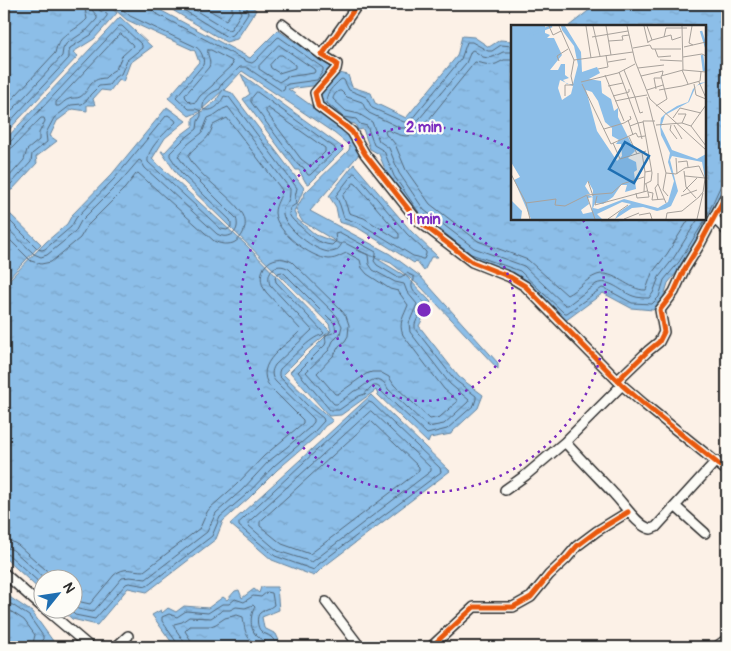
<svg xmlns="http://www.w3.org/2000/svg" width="731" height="651" font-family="Pangolin,sans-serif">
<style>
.water{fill:url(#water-ripples);stroke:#65839c;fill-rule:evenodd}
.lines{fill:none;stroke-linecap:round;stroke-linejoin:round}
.shore{stroke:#526677;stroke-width:1}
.minor-casing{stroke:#2b2b2b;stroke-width:12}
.minor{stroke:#fdfcf7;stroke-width:9}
.cycleway-casing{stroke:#fdfcf7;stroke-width:8}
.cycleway{stroke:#e8590c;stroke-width:5}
.ring{fill:none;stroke:#7b2cbf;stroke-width:2.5;stroke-dasharray:2.5 5}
.inset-river{fill:none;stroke:#8cbee8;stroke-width:2.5}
.inset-road{fill:none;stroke:#a8a29c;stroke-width:1}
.view{fill:#1f6fb2;fill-opacity:0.15;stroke:#1f6fb2;stroke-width:2.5}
.inset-edge{fill:none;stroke:#2b2b2b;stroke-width:2.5}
.centre{fill:#7b2cbf;stroke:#fdfcf7;stroke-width:2.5}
.ring-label{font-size:15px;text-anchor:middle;font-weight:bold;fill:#7b2cbf;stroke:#fdfcf7;stroke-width:4.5;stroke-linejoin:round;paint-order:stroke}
</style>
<defs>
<pattern id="water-ripples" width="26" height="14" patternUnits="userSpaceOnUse" patternTransform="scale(1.25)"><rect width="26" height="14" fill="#8cbee8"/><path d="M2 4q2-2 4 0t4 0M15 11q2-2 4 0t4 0" fill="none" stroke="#79a3c7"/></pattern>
</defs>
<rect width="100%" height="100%" fill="#fcf1e7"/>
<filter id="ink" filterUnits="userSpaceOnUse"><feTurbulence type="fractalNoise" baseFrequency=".02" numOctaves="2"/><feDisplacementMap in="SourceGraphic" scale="10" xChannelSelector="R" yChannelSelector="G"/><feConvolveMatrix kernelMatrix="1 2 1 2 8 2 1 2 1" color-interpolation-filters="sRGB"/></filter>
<g filter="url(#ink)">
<path class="water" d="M4,4H101L103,8L107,5L117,13L94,39L73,52L78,56L4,135Z
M108,4H152L158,9L250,58L278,30L332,68L320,85L288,89L351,134L361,152L310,211L390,254L420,276L498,363V369L421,287L391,263L356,250L374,257L407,277L431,302L419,326L459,377L483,395L478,408L452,432L451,434L430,438L428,443L378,395L376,390L341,415L329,416L290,372L331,331L329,324L179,177L161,151L165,152L181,135L193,126V118L215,102L223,90L199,112L189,116L168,98L199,62L195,51L127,20ZM242,71L334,133L350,146L349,150L305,193L296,210L302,221L340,244L316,235L297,219L294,212L304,188L232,93L224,90Z
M166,4H248L256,10L237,39L226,42L174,11Z
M593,4H727V183L709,222L683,265L668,283L663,299L653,310L631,308L603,293L565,321L517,275L469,258L416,217L389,179L379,154L370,149L363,129L358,130L355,124L341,121L322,106L320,101L321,94L339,73L348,75L352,87L371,93L375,103L406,118L457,56L462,36L474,37L489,47L500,40L512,41V219H705V26H569L592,8Z
M120,17L152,47L130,63L123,82L119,79L110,91L101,90L93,99L95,105H87V111L73,109L57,121L50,136L57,141L36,157L37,163L12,190H8L4,199V141Z
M241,74L342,147L343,150L309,184L306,183L299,170H296L243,99L250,94Z
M167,107L186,121L165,138L152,159L246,245L330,331L307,350L283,374L312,402L333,421L325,426L318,435L277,470L249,498L223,521L216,539L147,592L128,588L97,625L72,619L61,609L72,608V578H42V592L4,557V285L46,242L67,224L72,215L112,174Z
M354,164L411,231L438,257H431L424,271L416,261L414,263L358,228L339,222L336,207L329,196Z
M6,213H9L41,244L4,283V216Z
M371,395L450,471L322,568L314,576L272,560L230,524Z
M261,587H277L279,610L262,617L264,628L276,634L282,647H175L152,615L161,610L162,613L168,608L176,612L184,606L208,608L223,597L227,600L235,591L239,590L242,598L254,589L259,593Z
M4,588L11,598L32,612L53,641L39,647H4Z"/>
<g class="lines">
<path class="shore" d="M174,4L227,37L234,34L248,13L246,4
M185,4L228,30L231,29L241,13L239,4
M199,4L226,20L232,12V4
M121,34L132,44L133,46L122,56L116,69L111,72L105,78C88,79 91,90 80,97C76,99 73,97 69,99C65,100 62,104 59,106H56V102L118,36Z
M279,45L314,69L315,71L314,73L287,77L279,82L259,69V66Z
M512,46L501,45L492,51H488L472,42H467L461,59L411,120L407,122H404L372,108L366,97L349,90L344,80L342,79L340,80C334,86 324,94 327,103L343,117L356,119L360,124L367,126L374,145L384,151L394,176L420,214L471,254L520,271L564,313H567L602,288L606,289L632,303L652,304L659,297L664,280L679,262L705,220L721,185L723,183H727
M208,50H211L232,61L233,64L216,80L213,85L200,96L196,102L191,103L186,98L185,95L209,67C212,60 206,55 208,50Z
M512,52H503L493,57L488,58L483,57L473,50L471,51L466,63L415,124L409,128H401L369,113L366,110L362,102L347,97L341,91C337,90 333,96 333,99L346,111L359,114L372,122L379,141L389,148L399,173L424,210L474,248L524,266L565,305H568L596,284C610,278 621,292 633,296C638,298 644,298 649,298L653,293L659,277L673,259L698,219
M279,55H282L295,65V68L279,73L271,68L270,65Z
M512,60H504L496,64L490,65L475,62L421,129C410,140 401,136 388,130L385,131L386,135L391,139L395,144L406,170L430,204L478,241L528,260L567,295C577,290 586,279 597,275C614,269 629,291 646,290L652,273L667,254L689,219
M257,92L335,148V151L310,175H308L303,167L298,165L251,102V99Z
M4,108L55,53C59,33 74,33 87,19L84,4
M268,108L325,148V152L312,165H309L301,159L266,112V110Z
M4,119L62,56L63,49L66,44L87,30L97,19V16L92,10L91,4
M4,128L69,58V52L70,48L91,35L107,16V13L102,12L99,10L98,4
M4,144L10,142L119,26H122L142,45V48L127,60L121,74L115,77L109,85L99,86L90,95L88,99L82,104L71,105L54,118L46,133L47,142L32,154L31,162L11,184L4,187
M4,150H8L13,147L41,118H44L45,121L39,133V140L27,150L24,160L8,178L4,179
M354,173L356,174L407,234L426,252V254L424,259H422L418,257L413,256L361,224L344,218L340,205L336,196Z
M354,183L356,184L399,234V238H396L364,218L349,213L343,196Z
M4,218L8,219L38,249L42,250L45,249L71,227L76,218L115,178L166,116L168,115L175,120L176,122C167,131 146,149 148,162L221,229L227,230L231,227V223L230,220L182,174L170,156V153L184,139L197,129L198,121L201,116V111L196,109H189L176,97L203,65C205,59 201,50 196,47L130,16L121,8H113L111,4
M4,225L34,254L41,257L47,255L75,232L81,221L120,182L139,160L141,161L145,168L217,234C230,241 241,231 236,218L187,169L178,156L188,144L202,133L208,118C216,116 220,109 228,107L290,189C290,192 290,198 288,201C286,206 281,207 283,214C285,228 316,252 330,252C336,252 340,248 342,243H345L368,255L369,264L373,270L395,282L404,284L407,292L417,304L409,323L410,332L450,384L469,400L468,402L444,424L428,427L388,389C381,374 372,379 362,387C361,388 356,391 354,391C349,395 343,400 337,404H334L306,372L329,350L333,341L340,334L342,326L337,316L289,269C276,261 265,271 270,285L312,330L275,365C271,371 271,377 276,382L314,419V422L309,428L287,447L269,461L242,490L216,513L207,532L146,579L130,577L122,578L93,612L78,609L72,604
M4,234L31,261L41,264L51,262L80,238L87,226L125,188L136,174L138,173L214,241C220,244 226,245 233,243C244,238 249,223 242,213C228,193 199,177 188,156C197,142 208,144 213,125L227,118L282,190C281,198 275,204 275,213C276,232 311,258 329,259C337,259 342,254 347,253L360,260L362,268L367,274L390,289L398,291L408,305C404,316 398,323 403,335L444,389L457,400V402L440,417L430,419L394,385L389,377L380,372H372L366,374L338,394H335L317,373L334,355L339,346L345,341L348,336L349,325L346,316L342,311L292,262C271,250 252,272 266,292L301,330C288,345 252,363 270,387L303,420V423L264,456L236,485L210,508L207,512L200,528L144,571C131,571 125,566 114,575L90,604L81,602L72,594
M369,402L372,403L440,468L441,472L319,564L314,570L275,556L239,526V523Z
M371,411L431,468V471L312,562L278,551L249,526L248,523Z
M371,421L419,467V471L310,554L282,544L260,526V522Z
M4,540L11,541L18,545L55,578
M4,548H8L13,550L44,578
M4,554L9,555L42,585
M4,597L8,602L29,616L43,636V639L39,643L38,647
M4,607L24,620L35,635L32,647
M68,608L75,615L95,619L126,584L129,583L147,586L212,536L220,517L246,495L274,466L314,432L324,421L323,418L308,406L279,376V372L280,369C289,361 311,336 322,335L324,333L276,282L275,277L278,273L282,272L285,274L334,323C338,333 334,333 325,335L326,342L325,345L298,372L330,410H339L359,396L365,394C368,390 371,385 377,386L380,388L382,392L427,434L447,429L474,405L476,399V396L455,380L415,329V324L424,303C419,295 407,290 414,280V277L407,273L401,277H397L377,265L374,261L376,255V252L339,232L335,233L336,241L332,245C318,244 310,235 300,226C295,222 292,220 289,214L290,208L296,204L295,197L297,188L229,97L224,96C220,105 213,113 203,109C202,100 210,93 218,90L221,85L240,67H246L282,91L284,90L285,86L288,84L317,80L323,71V68L279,37L277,38L255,61L252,63L248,62L155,13L150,8L149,4
M178,647L177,643L162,621V617L169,614L177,617L186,611L208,613L222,604H229L235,599L244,602L253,596L261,597L267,592L272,593L274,605C270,609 264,609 260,613C256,616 257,628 261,631C263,634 268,634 271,637C274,639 276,644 277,647
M184,647L183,640L174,627V624L182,622L189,617L211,618L223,610H230L236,607L245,608L253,605L255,607C250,615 249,630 258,637C263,641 267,641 270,647
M192,647L190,639L185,631L190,626H211L216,624L225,618L237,615L243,617C245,633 246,640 261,647"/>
<g class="minor-casing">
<path id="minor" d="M358,4L322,55L337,64L336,69L315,93L318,106L345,126L352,132L365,154L417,220L472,262L510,277L525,286L622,385L644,404L727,471
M282,24L322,55
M714,218L727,231
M618,380L648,351L659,342L664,332L660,310L674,292L684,270L700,244L727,193
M565,442C581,460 598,477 614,494C624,504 638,527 651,529L656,527L716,461
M505,490L526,475L565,442L622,385
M675,506L705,533
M4,573L42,607
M326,602L360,647
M44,608L90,647
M116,647L128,636
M431,647L474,607H513L531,597L549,575L566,559L577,546L597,531L628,512
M716,647L727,639"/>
</g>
<use href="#minor" class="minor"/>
<g class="cycleway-casing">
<path id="cycleway" d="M358,4L322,55L337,64L336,69L315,93L318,106L345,126L352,132L365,154L417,220L472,262L510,277L525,286L622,385L644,404L727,471
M618,380L648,351L659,342L664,332L660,310L674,292L684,270L700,244L727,193
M431,647L474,607H513L531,597L549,575L566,559L577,546L597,531L628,512"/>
</g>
<use href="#cycleway" class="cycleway"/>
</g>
</g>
<g class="ring">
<circle cx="424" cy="310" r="91"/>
<path d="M583 220A183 183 0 1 1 511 149"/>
</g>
<g transform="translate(511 25)">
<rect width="195" height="195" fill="#fcf1e7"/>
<path d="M0,1H34V8L39,10L36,13H43L51,30L39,45H47L50,39H54V50L58,53L52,55L56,59H62L67,40L63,21L51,5L50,1H54L70,27L71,47L86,42L89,48L78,54L90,56L91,68L100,74L103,86L107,83V92L124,126L117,133L125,137L126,145L123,147L125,164L114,167L116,160H110L102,172L92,179L84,178L82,183L87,184L113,174L147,183L157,177L163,156L157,137L159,128L150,110L149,100L150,93L155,88L166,81L177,77L182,64L189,58L195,57L185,61L178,77L154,90L150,102L161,125L186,134L195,129V159L191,137L161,131L159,135L167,166L160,181L154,184L146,186L132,182L121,183L104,194L108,187L120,179L111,177L86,189L91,194H20L3,155L9,152L0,137ZM49,55L62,61L60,69L51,75L47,63ZM75,65L81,67L87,76L94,97L101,103V111L108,115L105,119H110L111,131L106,136L86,106ZM77,156L82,165L81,187L72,189L70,185L78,179L77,173L82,172L75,169H79L74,161ZM0,175L11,186L10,194H0Z" fill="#8cbee8" fill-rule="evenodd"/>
<path class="inset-river" d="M190,6L195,22M19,10L41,1M191,30L193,46"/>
<path class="inset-road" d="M38,1L42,10L50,6M48,1L63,35L122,27M75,1L80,33M82,1L89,31M95,1L100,30M116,1L124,36L139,74L195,125M133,1L137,18M136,1L141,15L137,17M181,1L178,18L182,20M81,12L117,6M153,12L155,3H176M141,15L160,10L161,15L170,12M98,16L112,15L111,11L118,10M173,22L195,17M122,23L139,20L141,24H144M160,31L147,32L144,24H170M172,32L191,29L195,31V36M149,35L171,36M48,36L46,31L57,24M97,37L115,34M127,43L153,40M87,44L97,42L95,30M171,45L177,59M172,45L195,47M108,47L127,98L132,97M94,50L113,96M130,51L152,46L151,51M70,57L107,48L124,39M188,57L195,73M71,59L100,119L125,108L127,112L134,111M183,59L185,70L195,74M97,61L112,58M171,61L189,56L190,47M145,64L143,53H150M136,65L152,60M148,65L171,61M54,71V60H62L60,51L63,35M102,71L118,67V64M136,72L155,148L165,149L174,143L188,141L194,154L192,167L188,172L171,186L156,188L155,194M104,76L124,72L113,45M145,81L156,74L150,51L172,45L171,1M132,87L129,88L124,72L136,70M167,89H175L171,98M162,93L169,83L190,88M117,95L122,110M145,100L171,98L180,101L195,121M160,100L159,105L166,114M163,100L171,114M119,101L127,98L131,114M180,101L195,80M93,104L113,98L120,94L119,91M118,112L126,129M102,118L109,134L135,126M131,128L134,147M165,133L166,149M167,137L176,136L177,142M173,146L175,162L185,173M147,148V159L155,178M155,148L152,165L157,171M0,149L15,178M174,151L194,153M77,156L82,171M134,159L140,156L141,148L132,96H144M147,159L144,163L147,175M133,167L134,147L140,146M137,167L142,168L141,175L153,174M172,167L186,153M125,168L126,173L138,172L135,159M76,171L84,194M86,171L84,180L136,166M170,171L186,165M15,178L45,174L44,180L54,181L76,170L101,168L111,159L133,152M15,178L19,194M128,190L139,188L141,194M97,194L117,180M113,194L128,188M186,194L192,168"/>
<path class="view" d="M114,117L138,131L123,158L98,144Z"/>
<rect width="195" height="195" class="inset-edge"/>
</g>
<circle cx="424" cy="310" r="8" class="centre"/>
<g class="ring-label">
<text x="424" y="132">2 min</text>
<text x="424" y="224">1 min</text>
</g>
<rect width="731" height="651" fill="none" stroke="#fdfcf7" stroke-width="20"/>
<rect x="10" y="10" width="711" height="631" fill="none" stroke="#2b2b2b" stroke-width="2" filter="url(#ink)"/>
<g transform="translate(58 594) rotate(60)"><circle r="24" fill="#fdfcf7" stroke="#a9a8a5"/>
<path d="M0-4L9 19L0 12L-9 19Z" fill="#1f6fb2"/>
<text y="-8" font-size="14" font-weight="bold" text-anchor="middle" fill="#2b2b2b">N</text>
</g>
</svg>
